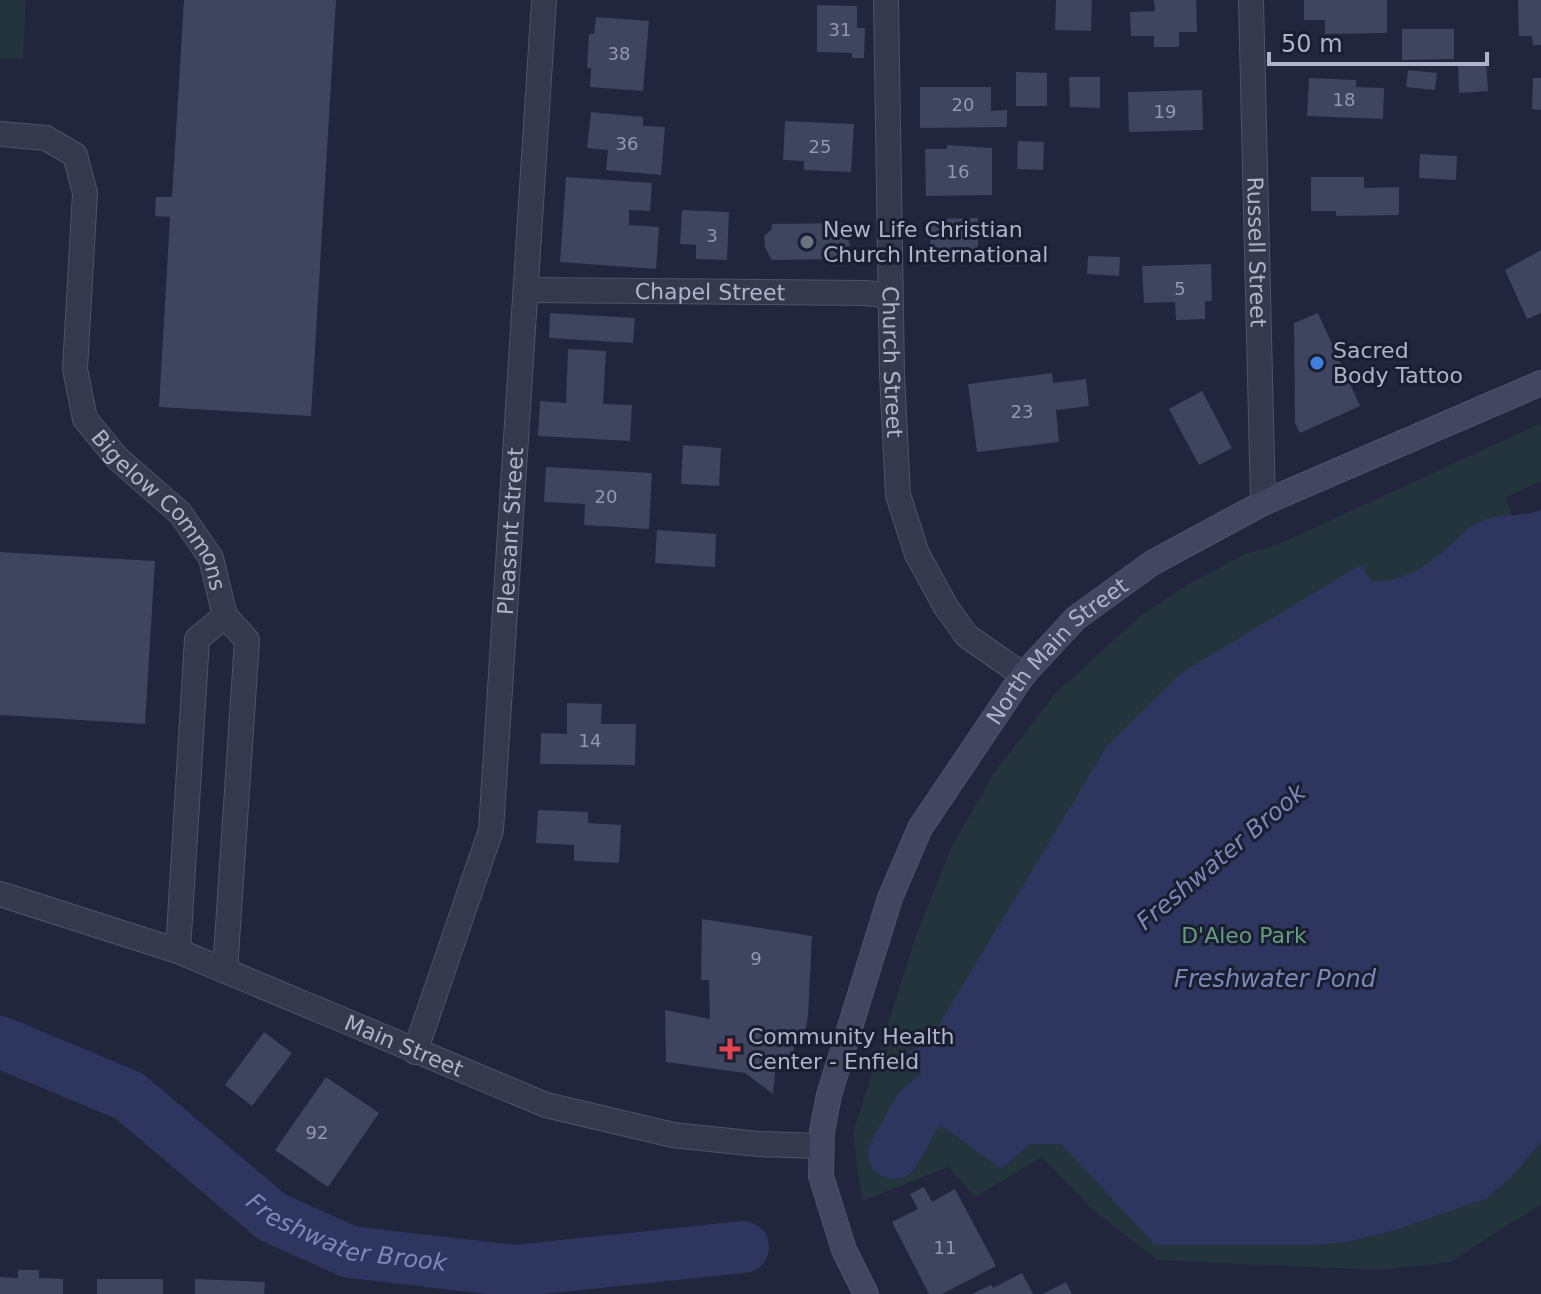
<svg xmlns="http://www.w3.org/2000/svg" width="1541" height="1294" font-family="'DejaVu Sans',sans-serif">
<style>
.green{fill:#23343d}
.water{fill:#2e365f}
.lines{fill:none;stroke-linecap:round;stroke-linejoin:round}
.river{stroke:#2e365f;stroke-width:52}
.building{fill:#3f445f}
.street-casing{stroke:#505367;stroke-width:26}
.secondary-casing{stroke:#505367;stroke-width:26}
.street{stroke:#35394c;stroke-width:24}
.secondary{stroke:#424660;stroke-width:24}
.worship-dot{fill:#6b7280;stroke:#1a1e31;stroke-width:3}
.shop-dot{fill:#3f7fe0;stroke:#1a1e31;stroke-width:3}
.health-dot{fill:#e0444e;stroke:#1a1e31;stroke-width:3}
.labels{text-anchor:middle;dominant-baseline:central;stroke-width:6;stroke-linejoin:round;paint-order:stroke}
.number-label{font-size:18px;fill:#9497ae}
.poi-label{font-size:22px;fill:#b0b3c8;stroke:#1a1e31;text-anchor:start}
.street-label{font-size:22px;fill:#b0b3c8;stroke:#1a1e31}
.park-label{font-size:22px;fill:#659b7f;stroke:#1a1e31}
.water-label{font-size:24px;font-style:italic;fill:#7d87b7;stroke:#1a1e31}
</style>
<rect width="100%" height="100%" fill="#21263c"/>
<path class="green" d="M0,0H26L23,58H0Z
M1541,423V481L1505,498L1541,584V1204L1450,1262L1380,1270L1157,1260L1093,1210L1042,1157L975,1197L948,1167L862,1201L853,1133L917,933L950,850L994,773L1056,693L1138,618L1189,584L1243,555L1279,544Z"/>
<path class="water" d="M1541,510V1142L1515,1173L1487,1198L1392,1231L1347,1242L1313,1245H1155L1061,1144H1030L1001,1169L909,1102L927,1083L908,1051L927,1044L1107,746L1181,673L1360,565L1373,582C1405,580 1426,568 1450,545C1459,537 1469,526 1480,522C1500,512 1521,518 1541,510Z"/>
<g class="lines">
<g class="river">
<path id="s1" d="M0,1042L129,1096L272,1217L350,1252L514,1271L743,1247"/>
<path d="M894,1153L919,1109L972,1065"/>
</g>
</g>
<path class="building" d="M184,0H336L311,416L159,407L170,217L155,216L156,197H172Z
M1056,0H1092L1091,31L1055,30Z
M1154,0H1196L1197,32H1179V47H1154V36H1131L1130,12L1155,11Z
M1304,0H1387V33L1325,34V20H1304Z
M1518,0H1541V45H1533L1532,36H1519Z
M817,5L857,6V28H865L864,58H852V53L817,52Z
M596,17L649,21L643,91L590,87L591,68H587L589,34H594Z
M1402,29H1454V59L1402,60Z
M1486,62L1488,91L1459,93L1458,64Z
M1408,70L1437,73L1435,90L1406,87Z
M1016,72L1047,73V106H1016Z
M1069,77H1100V108L1070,107Z
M1309,78L1356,80V87L1384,88L1383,119L1307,116Z
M1533,78H1541V110L1532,109Z
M920,87H991V111L1007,110V127L920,128Z
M1202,90L1203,130L1129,132L1128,92Z
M591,112L643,117V126L665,127L661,175L606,170L608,150L587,148Z
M785,121L854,124L851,172L804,170V161L783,160Z
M1018,141L1044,142L1043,170L1017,169Z
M947,145L992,148V195L926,196L925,149H947Z
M1420,154L1457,156L1456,180L1419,178Z
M566,177L652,183L650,211L629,210V225L659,227L656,269L560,262Z
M1311,177H1364V188L1399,187V215L1336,216V211H1311Z
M682,210L729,212L727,260L696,259V245L680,244Z
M978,218V258H931L930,219Z
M845,223L850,246H846V259L772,260L765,248L764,236L772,229V224Z
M1541,250V313L1527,319L1505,270Z
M1088,256L1120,257L1119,276L1087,274Z
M1211,264L1212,301H1205V319L1176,320L1175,302L1144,303L1142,266Z
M550,313L635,318L633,343L549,338Z
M1318,313L1360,406L1300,433L1295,423L1294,323Z
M568,349L606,351L603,404L632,405L630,441L538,436L540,401L566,403Z
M1052,373L1053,383L1086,379L1089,406L1056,410L1059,442L977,452L968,384Z
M1202,391L1232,448L1199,465L1169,409Z
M683,445L721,448L719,486L681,484Z
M546,467L652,473L649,529L584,525L585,504L544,502Z
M657,530L716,534L715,567L655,563Z
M0,552L155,561L145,724L0,715Z
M567,703L602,704L601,724H636L635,765L540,764L541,733L567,734Z
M538,810L588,812V823L621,825L619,863L574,861V845L536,843Z
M702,919L812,936L808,1016L804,1038L796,1036L791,1064L776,1062L773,1094L745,1073L666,1062L665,1010L710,1019L709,980H701Z
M264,1032L292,1053L252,1106L225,1085Z
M326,1077L379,1113L328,1187L275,1150Z
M924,1187L932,1202L955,1189L996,1266L942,1294H929L892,1222L918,1209L910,1194Z
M18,1270H39V1278L63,1279V1294H0V1277L18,1278Z
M1022,1273L1033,1294H972L991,1285L993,1288Z
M97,1279H163V1294H97Z
M195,1279L265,1282L264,1294H195Z
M1066,1282L1072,1294H1043Z"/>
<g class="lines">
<g class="street-casing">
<g id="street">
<path id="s2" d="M886,0L892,374L898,495L917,554L946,607L967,636L1023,675"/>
<path id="s3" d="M1251,0L1263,503"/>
<path id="s4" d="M0,134L46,138L75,155L85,193L75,369L85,419L118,459L180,513L211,558L225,616L247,640L225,971"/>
<path id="s5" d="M528,290L866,293L890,296"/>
<path id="s6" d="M0,894L178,951L546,1105L673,1135L758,1144L820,1146"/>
<path d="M178,951L197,639L225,616"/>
<path id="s7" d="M415,1052L491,830L544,0"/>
</g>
</g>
<g class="secondary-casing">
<g id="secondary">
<path id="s8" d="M866,1294L844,1250L821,1176L822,1131L829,1095L890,898L920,828L1023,675L1076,618L1152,563L1263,503L1541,383"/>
</g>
</g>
<use href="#street" class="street"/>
<use href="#secondary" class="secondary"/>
</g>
<circle class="worship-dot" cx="807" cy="242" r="8"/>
<circle class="shop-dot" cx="1317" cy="363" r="8"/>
<path class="health-dot" d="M726 1037h8v8h8v8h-8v8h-8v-8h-8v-8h8z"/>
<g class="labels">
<g class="number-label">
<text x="840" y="29">31</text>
<text x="619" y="53">38</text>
<text x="1344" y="99">18</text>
<text x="963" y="104">20</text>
<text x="1165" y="111">19</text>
<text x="627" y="143">36</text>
<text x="820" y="146">25</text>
<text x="958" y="171">16</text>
<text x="712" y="235">3</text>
<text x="1180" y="288">5</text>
<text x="1022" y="411">23</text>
<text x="606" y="496">20</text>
<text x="590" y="740">14</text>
<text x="756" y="958">9</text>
<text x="317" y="1132">92</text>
<text x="945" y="1247">11</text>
</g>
<g class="poi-label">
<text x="823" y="229">New Life Christian<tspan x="823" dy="25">Church International</tspan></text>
<text x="1333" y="350">Sacred<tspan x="1333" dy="25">Body Tattoo</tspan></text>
<text x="748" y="1036">Community Health<tspan x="748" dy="25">Center - Enfield</tspan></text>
</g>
<g class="street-label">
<text stroke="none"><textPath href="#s3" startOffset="252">Russell Street</textPath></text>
<text stroke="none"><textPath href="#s5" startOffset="182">Chapel Street</textPath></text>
<text stroke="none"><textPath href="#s2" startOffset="362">Church Street</textPath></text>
<text stroke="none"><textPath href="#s4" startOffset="466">Bigelow Commons</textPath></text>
<text stroke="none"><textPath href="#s7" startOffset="534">Pleasant Street</textPath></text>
<text stroke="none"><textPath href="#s8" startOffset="716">North Main Street</textPath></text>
<text stroke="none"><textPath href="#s6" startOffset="432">Main Street</textPath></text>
</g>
<g class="park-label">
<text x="1244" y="935">D'Aleo Park</text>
</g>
<g class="water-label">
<text transform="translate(1221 857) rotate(-40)">Freshwater Brook</text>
<text x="1275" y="979">Freshwater Pond</text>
<text stroke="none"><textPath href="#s1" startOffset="404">Freshwater Brook</textPath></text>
</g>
</g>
<path d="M1269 52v12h218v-12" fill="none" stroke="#b0b3c8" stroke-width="4"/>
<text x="1281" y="52" font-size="24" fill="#b0b3c8" stroke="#1a1e31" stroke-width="6" paint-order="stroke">50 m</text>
</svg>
